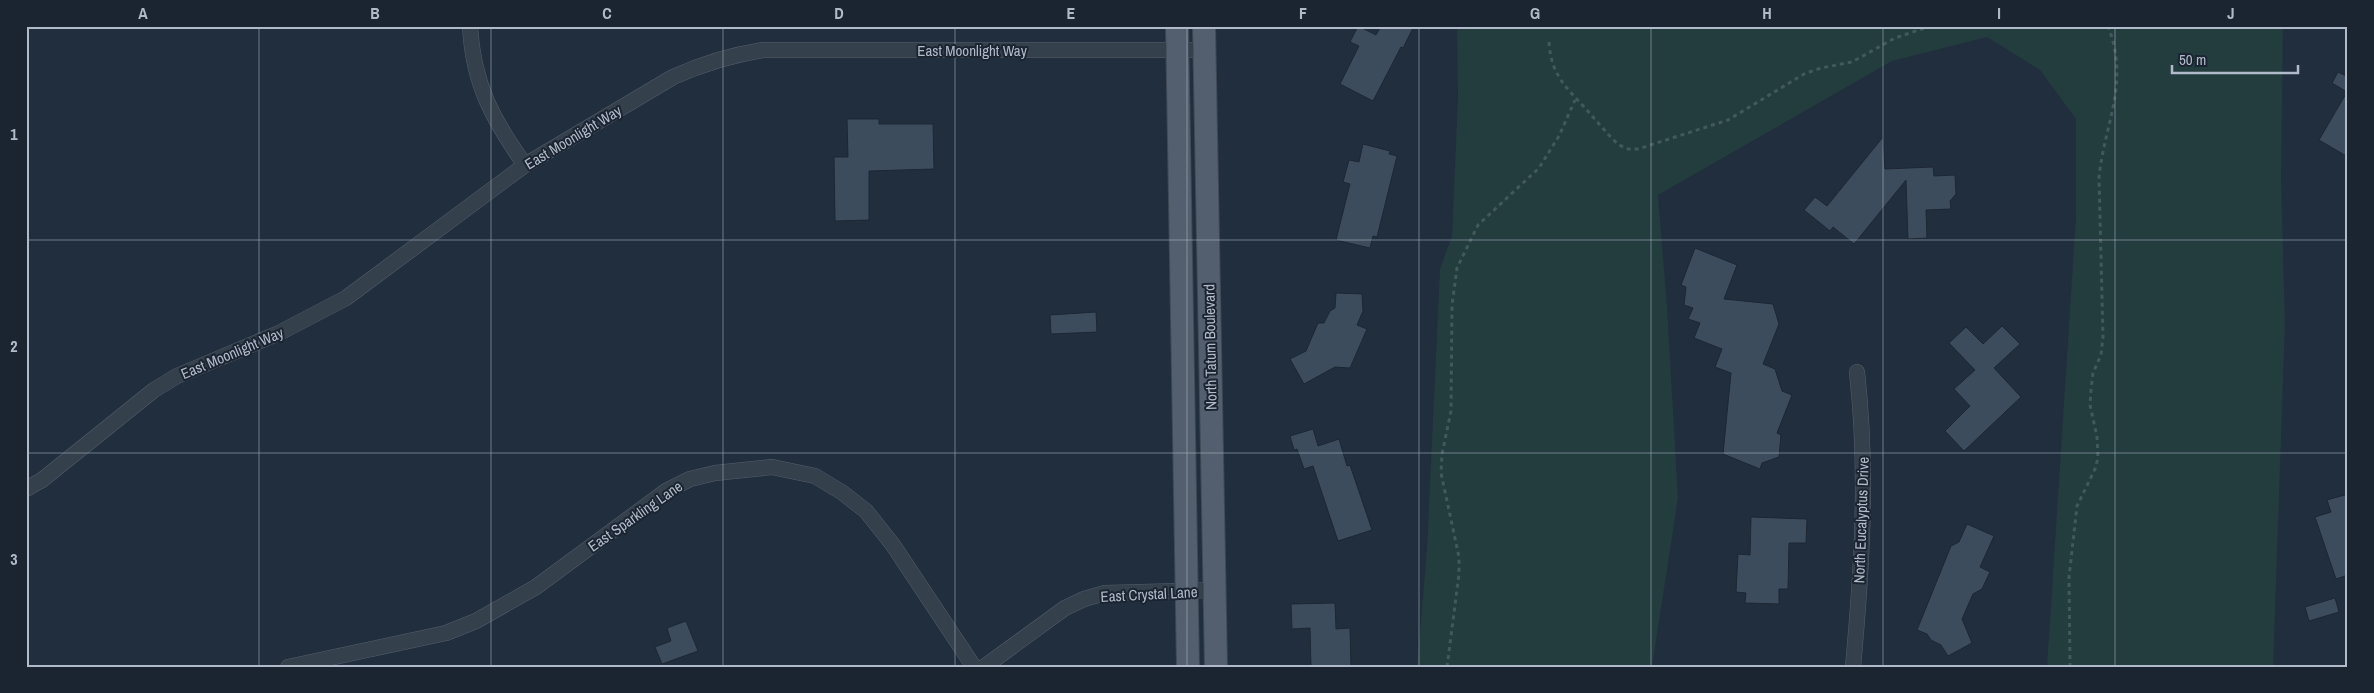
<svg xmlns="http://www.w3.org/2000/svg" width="2374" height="693" font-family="'Archivo Narrow',sans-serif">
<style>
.green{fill:#233c3e}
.building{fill:#3d4c5d;stroke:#1d2734}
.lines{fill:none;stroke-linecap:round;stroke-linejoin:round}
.street-casing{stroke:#545d6b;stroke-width:16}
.primary-casing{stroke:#3f4956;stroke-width:24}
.path{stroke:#41595b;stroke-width:3;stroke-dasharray:4 4;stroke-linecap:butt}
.street{stroke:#35404d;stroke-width:15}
.primary{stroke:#535f6e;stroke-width:22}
.grid{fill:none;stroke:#b1bac9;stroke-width:1;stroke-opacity:0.55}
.labels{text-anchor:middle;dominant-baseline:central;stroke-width:4;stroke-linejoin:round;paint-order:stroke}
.street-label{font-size:15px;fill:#b1bac9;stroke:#1b2532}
.neatline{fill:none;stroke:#b1bac9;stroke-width:2}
.grid-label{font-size:16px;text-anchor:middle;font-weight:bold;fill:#b1bac9}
</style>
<rect width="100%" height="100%" fill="#212e3d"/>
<path class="green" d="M1457,26H2283L2281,179L2285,323L2273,667H2047L2076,216V119L2040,70L1987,37L1892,61L1658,195L1667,307L1678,498L1652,667H1417L1427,548L1440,269L1452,236L1458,97Z"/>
<path class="building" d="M1358,26L1376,35L1381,26H1414L1403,48L1401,47L1373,101L1340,84L1359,46L1350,42Z
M2338,72L2348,77V157L2319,140L2347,92L2332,83Z
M847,119H879V124H933L934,169L869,171V220L835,221L834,157H848Z
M1883,137L1885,169L1933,167L1934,176L1955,175L1956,194L1950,201L1951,209L1926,210L1927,238L1908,239L1906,180L1854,244L1833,227L1830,231L1804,210L1815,197L1827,206Z
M1363,144L1390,151L1389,154L1397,156L1377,237L1373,236L1370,248L1336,240L1350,184L1343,182L1349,160L1359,162Z
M1695,248L1737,265L1724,299L1773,304L1779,324L1763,364L1775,369L1782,391L1792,395L1777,433L1781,435L1779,457L1762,463L1760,469L1723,454L1731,373L1715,367L1722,349L1694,338L1700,323L1688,319L1693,308L1684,305L1686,287L1681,285Z
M1336,293L1362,294L1363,311L1357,325L1367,329L1350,368L1335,367L1304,384L1290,359L1306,351L1318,323H1324L1330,311L1335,308Z
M1096,312L1097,332L1051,334L1050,315Z
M2002,326L2020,344L1994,368L2021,397L1964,451L1945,431L1970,406L1954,389L1975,370L1949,343L1966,327L1983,344Z
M1313,429L1318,446L1339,439L1347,466L1350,465L1372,530L1338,541L1313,466L1304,469L1297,449L1294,450L1290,436Z
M2348,494V575L2336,579L2315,517L2331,512L2327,500Z
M1751,517L1807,519L1806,543H1789L1788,589H1779V604L1745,603L1746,593L1736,592L1738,554L1750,555Z
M1967,524L1994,536L1980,567L1990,572L1982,589L1973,594L1962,619L1972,643L1948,656L1941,645L1931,640L1927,634L1917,630L1951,546L1959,542Z
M2335,598L2339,612L2309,621L2305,607Z
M1335,603L1336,629L1350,628L1351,667H1311L1310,628L1292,629L1291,604Z
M686,621L698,651L662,664L655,647L671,641L667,628Z"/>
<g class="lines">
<g class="street-casing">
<path id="street" d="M470,26C473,84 493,120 525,165
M26,489L42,480L154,390L177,376L279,333L346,298L525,165L673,77C702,64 732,55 763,50H1205
M288,667L446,633L476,621L536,587L666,491L690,479L715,473L772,467L815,476L843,493L866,511L893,545L974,667
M984,667L1065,608L1084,599L1105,593L1215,590
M1853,667C1862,568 1868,471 1857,372"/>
</g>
<g class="primary-casing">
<path id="primary" d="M1177,26L1188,667
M1204,26L1216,667"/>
</g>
<path class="path" d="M1549,42C1551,79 1571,91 1593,117C1601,126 1609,136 1619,145L1628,149H1638L1728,120L1804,74L1821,68L1852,62L1895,38L1931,26
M1447,667L1459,574V557L1441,473L1442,454L1451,411L1452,305L1457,268L1478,225L1539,168L1559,136L1575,100
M2070,667L2069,577L2077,506L2095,469L2098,458L2097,437L2090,405L2091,390L2093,373L2101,355L2103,337L2099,177C2105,121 2130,84 2108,26"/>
<use href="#street" class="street"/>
<use href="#primary" class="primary"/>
</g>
<path class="grid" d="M259,26V667M491,26V667M723,26V667M955,26V667M1187,26V667M1419,26V667M1651,26V667M1883,26V667M2115,26V667M26,240H2348M26,453H2348"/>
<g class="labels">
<g class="street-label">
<text x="972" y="50">East Moonlight Way</text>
<text transform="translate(573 137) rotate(-31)">East Moonlight Way</text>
<text transform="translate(1210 347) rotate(-91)">North Tatum Boulevard</text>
<text transform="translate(232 353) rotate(-23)">East Moonlight Way</text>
<text transform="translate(635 516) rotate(-35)">East Sparkling Lane</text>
<text transform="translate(1861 520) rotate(-88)">North Eucalyptus Drive</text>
<text transform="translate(1149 594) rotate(-3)">East Crystal Lane</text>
</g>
</g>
<rect width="2374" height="693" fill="none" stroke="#1b2532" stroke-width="55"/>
<path d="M2172 65v8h126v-8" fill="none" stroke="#b1bac9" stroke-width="2.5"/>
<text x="2179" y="65" font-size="15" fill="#b1bac9" stroke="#1b2532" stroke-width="4" paint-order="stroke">50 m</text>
<rect x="28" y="28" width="2318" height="638" class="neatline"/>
<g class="grid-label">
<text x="143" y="19">A</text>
<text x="375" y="19">B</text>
<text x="607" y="19">C</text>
<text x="839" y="19">D</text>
<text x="1071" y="19">E</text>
<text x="1303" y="19">F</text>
<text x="1535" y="19">G</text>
<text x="1767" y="19">H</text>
<text x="1999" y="19">I</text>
<text x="2231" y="19">J</text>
<text x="14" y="140">1</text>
<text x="14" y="352">2</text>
<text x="14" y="565">3</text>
</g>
</svg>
